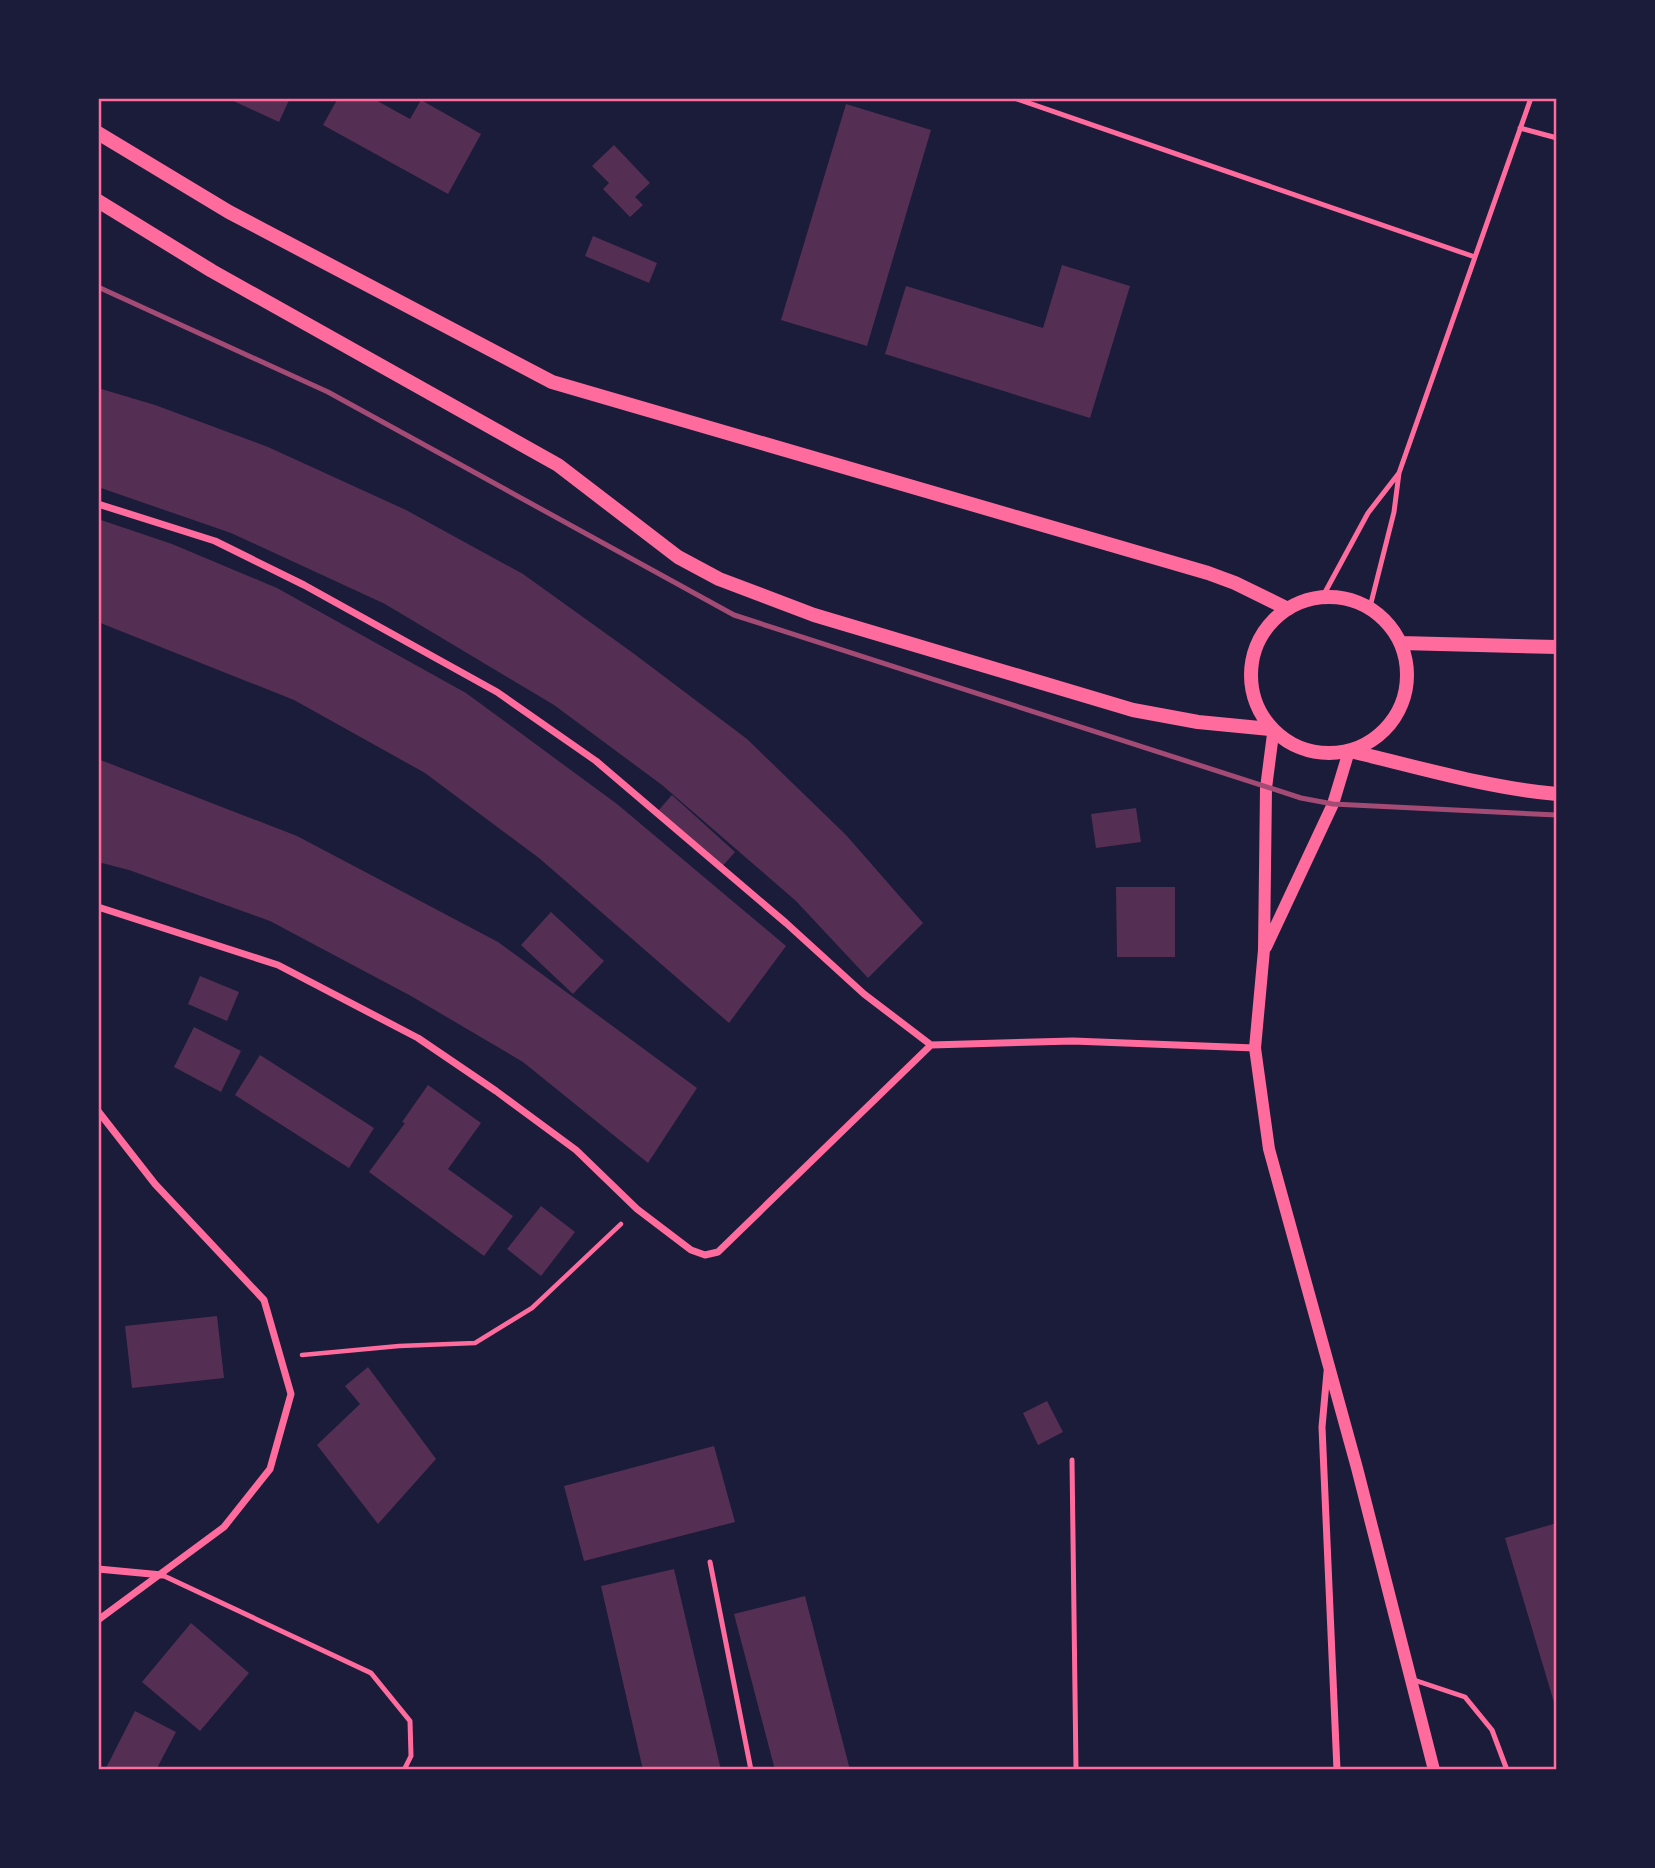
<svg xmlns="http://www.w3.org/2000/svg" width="1655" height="1868" font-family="Quicksand,sans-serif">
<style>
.building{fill:#542f53}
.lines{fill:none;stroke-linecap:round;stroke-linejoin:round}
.path{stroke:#ff6b9d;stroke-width:4.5}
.service{stroke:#ff6b9d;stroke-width:5}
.minor{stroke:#ff6b9d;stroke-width:7}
.tertiary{stroke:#ff6b9d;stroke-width:12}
.secondary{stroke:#ff6b9d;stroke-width:14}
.rail{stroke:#a44b75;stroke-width:5}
.neatline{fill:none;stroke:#ff6b9d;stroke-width:2.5}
</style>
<rect width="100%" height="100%" fill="#1b1b3a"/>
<path class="building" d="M227,98H290L279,122Z
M338,98H372L410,119L421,100L481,134L448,194L323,125Z
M846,104L931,130L867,346L781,320Z
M614,145L650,183L635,197L643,205L630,217L603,189L609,183L592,166Z
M593,236L657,263L649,283L585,256Z
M1062,265L1130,286L1090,418L885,354L906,286L1043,328Z
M98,388L155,405L268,447L406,510L523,574L633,653L747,739L846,835L923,923L868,978L796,901L662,785L554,705L385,604L231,533L98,487Z
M98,519L172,544L277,588L466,693L617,804L786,946L729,1023L539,858L425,773L294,700L98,622Z
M98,759L297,836L498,942L697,1088L648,1163L523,1062L411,996L270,921L129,870L98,862Z
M672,795L735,852L720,869L657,812Z
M1136,808L1141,842L1096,848L1091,814Z
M1116,887H1175V957H1117Z
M551,912L604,961L573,994L521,945Z
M200,976L239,992L227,1021L188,1004Z
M194,1027L241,1051L221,1092L174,1067Z
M260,1055L374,1128L349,1168L235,1095Z
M428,1085L481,1123L448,1169L513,1216L484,1256L369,1172L405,1123L402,1122Z
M541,1206L575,1232L541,1276L507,1249Z
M217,1316L224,1378L132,1388L125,1326Z
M368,1367L436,1459L378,1524L317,1445L360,1404L345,1386Z
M1047,1401L1063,1432L1038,1445L1023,1413Z
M714,1446L735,1522L584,1561L564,1486Z
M1557,1523V1709H1556L1505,1538Z
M674,1569L721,1770H643L601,1586Z
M805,1596L850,1770H775L734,1614Z
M191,1623L249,1673L200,1731L142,1682Z
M135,1711L176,1732L156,1770H105Z"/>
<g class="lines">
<path class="path" d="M302,1355L399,1346L475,1343L532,1308L621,1224"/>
<path class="service" d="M1014,98L1475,257
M1520,128L1557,138
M1323,596L1368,513L1399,473
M1370,607L1394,512L1399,473L1531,98
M1072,1460L1076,1770
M710,1562L751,1770
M162,1575L371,1673L410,1721L411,1756L404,1770
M1414,1680L1465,1697L1492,1730L1507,1770"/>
<path class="minor" d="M98,504L215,541L304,585L497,692L596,761L786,923L864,994L931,1045
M98,907L278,965L418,1038L496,1091L576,1150L637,1209L691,1250L705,1255L718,1252L931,1045L1073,1041L1255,1048
M98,1111L155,1184L264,1300L291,1394L270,1469L224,1527L98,1620
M1327,1372L1322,1427L1337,1770
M98,1569L162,1575"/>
<path class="tertiary" d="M1273,734L1266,788L1264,950L1255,1048L1269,1149L1357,1468L1434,1770
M1266,947L1333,804L1349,751"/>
<path class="secondary" d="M98,133L229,212L552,382L1208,573L1235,583L1288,609
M98,201L212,271L558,465L678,557L719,579L814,615L1133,710L1198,722L1270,729
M1251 675a78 78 0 1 1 156 0a78 78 0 1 1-156 0Z
M1401,643L1557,647
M1350,751C1418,767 1487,788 1557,794"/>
<path class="rail" d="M98,287L328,392L734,615L1301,798L1333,804L1557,815"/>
</g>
<rect width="1655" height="1868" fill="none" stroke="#1b1b3a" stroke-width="200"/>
<rect x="100" y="100" width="1455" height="1668" class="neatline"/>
</svg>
